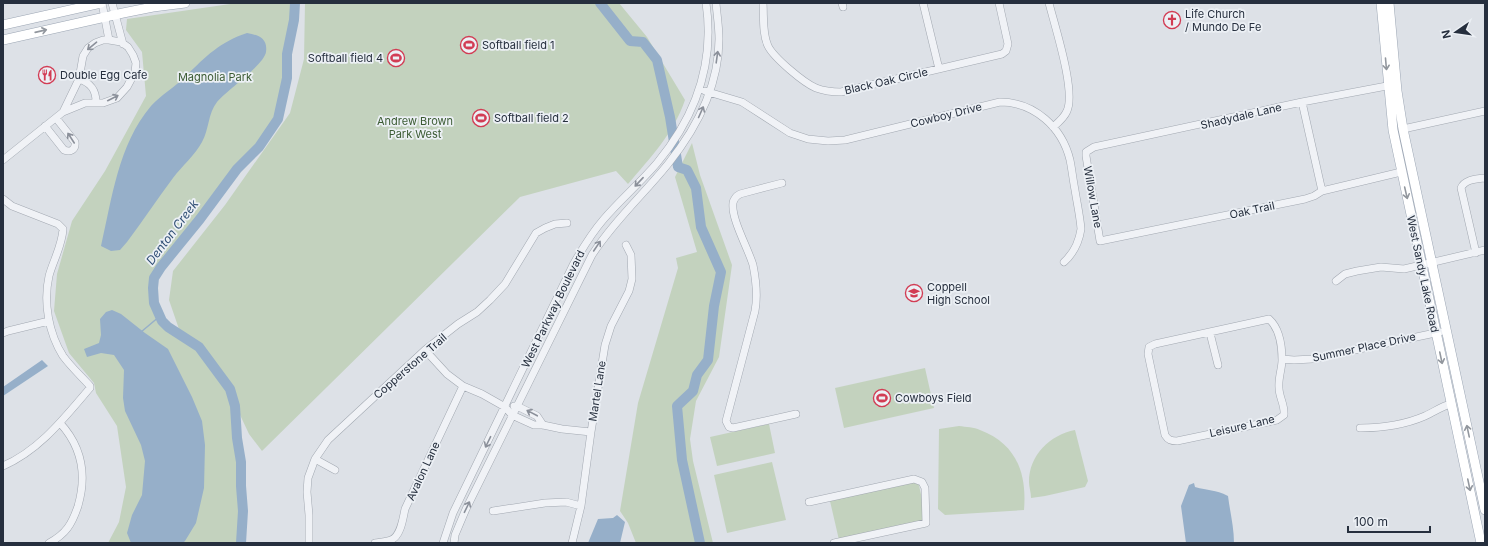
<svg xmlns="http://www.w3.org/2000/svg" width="1488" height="546" font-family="Inter,sans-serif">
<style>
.green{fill:#c3d2be}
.water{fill:#96afc9}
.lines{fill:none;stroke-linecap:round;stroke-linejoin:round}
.stream{stroke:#96afc9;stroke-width:1.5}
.river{stroke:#96afc9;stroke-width:10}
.minor-casing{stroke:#a2a8b1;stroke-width:8}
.major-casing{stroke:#9ca6b4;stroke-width:10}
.minor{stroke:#f0f2f6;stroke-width:7}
.major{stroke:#fff;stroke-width:9}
.oneway{stroke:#92979e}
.oneway2{stroke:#8b909a}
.labels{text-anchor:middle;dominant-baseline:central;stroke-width:3.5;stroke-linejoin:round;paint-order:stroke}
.poi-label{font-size:11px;fill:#262f3e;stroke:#ecf0f5;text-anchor:start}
.park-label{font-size:11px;fill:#3b5b33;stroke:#ecf0f5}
.street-label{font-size:11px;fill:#262f3e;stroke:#ecf0f5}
.water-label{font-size:12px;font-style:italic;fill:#2f4e74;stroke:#ecf0f5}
</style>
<rect width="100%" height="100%" fill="#dde1e7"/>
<path class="green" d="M237,3H295L294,20L287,54V78L278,119L259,147L237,169L200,219L161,267L154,278V303L162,321L168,327L188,340L180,332L169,300L173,271L225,205L290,113L304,59L305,3H619L647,37L685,100C674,133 650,158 628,184L616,171L520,197L262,451L249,434L234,402L237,438L241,462V486L243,511L241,543H108L119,522L126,487L117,426L96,393L94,383L69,353L54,311L57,274L72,221L105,171L146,96L142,52L126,30L127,19Z
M692,143L700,175L732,265L719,357L696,401L690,439L693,461L713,543H636L628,523L620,511L638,403L678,268L676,258L697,252L675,177Z
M925,368L934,408L844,428L835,388Z
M769,424L775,453L717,466L710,437Z
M959,426C966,427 974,427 980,430C1017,444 1027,474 1024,510L945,515L938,509L939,429Z
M1075,430L1088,481L1085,487L1045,496L1031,498C1031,492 1029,487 1029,482C1029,455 1050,435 1075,430Z
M772,462L786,520L727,533L714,475Z
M918,481L927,521L839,540L830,501Z"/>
<path class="water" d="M247,33C258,35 268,38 266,52C264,65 227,90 217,102C208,113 209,130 202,142C195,155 182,166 173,178C157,199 143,221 127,242L120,250L111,251L101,246C112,199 118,145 151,106C161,95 175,87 186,76C206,56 220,42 247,33Z
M112,310L121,314L145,333L168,349L192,397L202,421L205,445L204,488L196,523L185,541L183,543H131L127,533L132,515L142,495L145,461L141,445L125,411L123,398L124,370L114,355L101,353L87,357L84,349L99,343L101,335L100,319L106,312Z
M42,360L48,366L3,396V387Z
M1194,483L1195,487C1208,491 1215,489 1228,496C1230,512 1234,527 1234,543H1186L1181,506L1189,485Z
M617,515L625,522L620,543H588L598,519L613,518Z"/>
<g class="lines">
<path class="stream" d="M141,332L160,316"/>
<path class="river" d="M600,3L630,41L643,42L657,60L670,117L678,167L687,170L696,188L701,227L721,272L714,306L708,360L697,375L693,391L677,406L682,460L700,543
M241,543L243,511L241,486V462L237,438L235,406L230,389L199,347L168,327L162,321L154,303L153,288L154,278L161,267L200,219L237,169L259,147L278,119L287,78V54L294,20L295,3"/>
<g class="minor-casing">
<path id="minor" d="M102,3L109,40
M112,3L123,44
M763,3C764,17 762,33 768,46C774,58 804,83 816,88C824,91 832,92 841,92L1002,54L1006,51L1008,44L999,3
M842,3L843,7
M923,3L939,69
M1049,3C1055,27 1076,91 1067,111C1064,118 1059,122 1053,127
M79,79C91,83 96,90 96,102
M1392,85L1302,102L1094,147L1086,152V156L1100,241L1305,199L1314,196L1322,191L1401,172
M705,91L742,102L790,133L808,139L828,141L845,140L1000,102C1034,102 1062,127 1070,160C1072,170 1073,180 1075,190C1077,203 1080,216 1081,229C1079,242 1074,253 1064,262
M1302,102L1322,191
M45,126L64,150C71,153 76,149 75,142L56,118
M1403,129L1485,111
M3,160L63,112L85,103H103L117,98L127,87L135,72L136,63L133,55L128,47L121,42L109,40H103L95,43L88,48L83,56L79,79L63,112
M782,183L740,194C736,196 734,198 733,203C731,219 748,248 753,265C756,280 758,295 755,311L726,421L729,427L733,428L796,414
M3,199L12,206L58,224L63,229C62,246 53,261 49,276C43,303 49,334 63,356C71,367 81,376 90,386V388C65,417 40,450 3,466
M1476,253L1461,188C1465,179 1477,179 1485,178
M1336,281L1345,274L1357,271L1381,267L1404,269L1485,250
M1269,319C1280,329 1282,346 1282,360C1282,369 1278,378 1279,388C1279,397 1285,405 1284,415L1277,420L1177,441C1171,441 1168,440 1165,435L1148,354L1149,347L1155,344Z
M3,333L8,331L49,321
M1210,333L1218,365
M425,350L447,374L463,386L482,394L505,407L512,415L534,425H543L562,429L591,432
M1282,359L1294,360L1312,359L1440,332
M514,406H517L537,416L543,425
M1360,428C1383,428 1404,425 1425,416C1434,412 1442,406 1451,404
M315,459L335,470
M809,502L914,479L922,482L925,488L926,523L834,543
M493,511L545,503L566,502L581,506
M49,543C66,534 72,524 78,506C87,475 82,447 60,423
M309,543V515L307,492L308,478L315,459L328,440L425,350L458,324L477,312L490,300L505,284L536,233L545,228L555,224L567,223
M375,543C380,542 386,542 391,540C401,536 403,518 405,509L463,386
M443,543L453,513L573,265C582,249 591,234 603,220C620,200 640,183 657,163C696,116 715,64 706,3
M454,543L455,535L466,509L592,255C614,221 643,195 668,164C696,129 719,85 719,39C719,27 717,15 716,3
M572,543L581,506L591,432L605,345L611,326L629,291L632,279L631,255L626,245"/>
</g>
<g class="major-casing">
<path id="major" d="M1381,3L1393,130L1481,543
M1389,3L1397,91L1403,129L1485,510
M3,25L101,3
M3,40L123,13L153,7L185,3"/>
</g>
<use href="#minor" class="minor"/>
<use href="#major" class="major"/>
</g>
<defs><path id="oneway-shaft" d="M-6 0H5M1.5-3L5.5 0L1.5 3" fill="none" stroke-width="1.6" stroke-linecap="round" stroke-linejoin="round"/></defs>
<g class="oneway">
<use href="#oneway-shaft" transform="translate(41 31) rotate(-13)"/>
<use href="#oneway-shaft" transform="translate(1386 64) rotate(85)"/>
<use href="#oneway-shaft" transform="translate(1406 193) rotate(77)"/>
<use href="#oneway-shaft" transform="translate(1441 358) rotate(78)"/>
<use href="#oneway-shaft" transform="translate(1468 431) rotate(-102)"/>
<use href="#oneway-shaft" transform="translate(1469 485) rotate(78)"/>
</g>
<g class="oneway2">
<use href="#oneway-shaft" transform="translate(92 46) rotate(140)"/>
<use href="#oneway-shaft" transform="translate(717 57) rotate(-82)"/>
<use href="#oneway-shaft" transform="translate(113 98) rotate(-27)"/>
<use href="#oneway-shaft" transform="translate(701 112) rotate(-66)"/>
<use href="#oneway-shaft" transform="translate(71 138) rotate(-123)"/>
<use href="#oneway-shaft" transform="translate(639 182) rotate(133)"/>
<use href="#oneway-shaft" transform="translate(597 246) rotate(-56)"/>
<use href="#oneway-shaft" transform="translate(532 413) rotate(-152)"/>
<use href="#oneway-shaft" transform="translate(488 442) rotate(116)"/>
<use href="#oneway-shaft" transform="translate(467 507) rotate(-64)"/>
</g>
<defs>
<g id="church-ring" transform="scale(0.9)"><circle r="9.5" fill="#ecf0f5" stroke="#d23c54" stroke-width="1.5"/><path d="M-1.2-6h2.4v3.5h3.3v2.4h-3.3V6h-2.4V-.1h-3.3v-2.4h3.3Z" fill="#d23c54"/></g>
<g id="stadium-ring" transform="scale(0.9)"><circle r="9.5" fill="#ecf0f5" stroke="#d23c54" stroke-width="1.5"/><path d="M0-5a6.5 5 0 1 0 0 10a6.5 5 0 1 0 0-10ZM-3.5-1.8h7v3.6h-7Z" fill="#d23c54"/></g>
<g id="restaurant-ring" transform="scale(0.9)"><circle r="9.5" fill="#ecf0f5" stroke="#d23c54" stroke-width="1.5"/><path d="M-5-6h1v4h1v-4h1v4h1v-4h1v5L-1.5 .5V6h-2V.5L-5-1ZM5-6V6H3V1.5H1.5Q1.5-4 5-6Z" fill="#d23c54"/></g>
<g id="school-ring" transform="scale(0.9)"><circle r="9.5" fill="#ecf0f5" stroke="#d23c54" stroke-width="1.5"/><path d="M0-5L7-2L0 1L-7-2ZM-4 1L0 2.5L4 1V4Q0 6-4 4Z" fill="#d23c54"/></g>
</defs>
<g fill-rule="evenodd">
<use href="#church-ring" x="1172" y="20"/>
<use href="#stadium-ring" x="469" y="45"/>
<use href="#stadium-ring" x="396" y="58"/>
<use href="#restaurant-ring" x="47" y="75"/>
<use href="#stadium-ring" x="481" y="118"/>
<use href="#school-ring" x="914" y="293"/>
<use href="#stadium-ring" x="882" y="398"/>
</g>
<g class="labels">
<g class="poi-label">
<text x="1185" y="14">Life Church<tspan x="1185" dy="13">/ Mundo De Fe</tspan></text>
<text x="482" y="45">Softball field 1</text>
<text x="383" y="58" text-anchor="end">Softball field 4</text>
<text x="60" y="75">Double Egg Cafe</text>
<text x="494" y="118">Softball field 2</text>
<text x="927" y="287">Coppell<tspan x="927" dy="13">High School</tspan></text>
<text x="895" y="398">Cowboys Field</text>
</g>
<g class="park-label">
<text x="215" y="77">Magnolia Park</text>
<text x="415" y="121">Andrew Brown<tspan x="415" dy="13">Park West</tspan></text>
</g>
<g class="street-label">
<text transform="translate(886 81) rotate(-13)">Black Oak Circle</text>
<text transform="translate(946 115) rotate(-14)">Cowboy Drive</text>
<text transform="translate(1241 116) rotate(-13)">Shadydale Lane</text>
<text transform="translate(1093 197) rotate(80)">Willow Lane</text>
<text transform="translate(1252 210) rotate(-12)">Oak Trail</text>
<text transform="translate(1423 274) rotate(78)">West Sandy Lake Road</text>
<text transform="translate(553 309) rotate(-64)">West Parkway Boulevard</text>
<text transform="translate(1364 347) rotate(-12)">Summer Place Drive</text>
<text transform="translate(410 366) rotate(-41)">Copperstone Trail</text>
<text transform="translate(597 391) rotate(-81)">Martel Lane</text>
<text transform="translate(1242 426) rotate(-13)">Leisure Lane</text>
<text transform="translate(423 471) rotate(-65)">Avalon Lane</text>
</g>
<g class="water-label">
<text transform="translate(172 232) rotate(-53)">Denton Creek</text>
</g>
</g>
<rect width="1488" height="546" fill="none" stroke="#262f3e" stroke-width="8"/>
<g transform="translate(1456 32) rotate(257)" stroke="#ecf0f5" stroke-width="3" paint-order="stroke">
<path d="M0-3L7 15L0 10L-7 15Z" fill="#262f3e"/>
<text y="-6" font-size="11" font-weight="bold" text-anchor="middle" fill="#262f3e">N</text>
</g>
<path d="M1348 526v6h82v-6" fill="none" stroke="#262f3e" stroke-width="2"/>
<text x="1354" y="526" font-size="12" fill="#262f3e" stroke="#ecf0f5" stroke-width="3" paint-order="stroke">100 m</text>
</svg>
